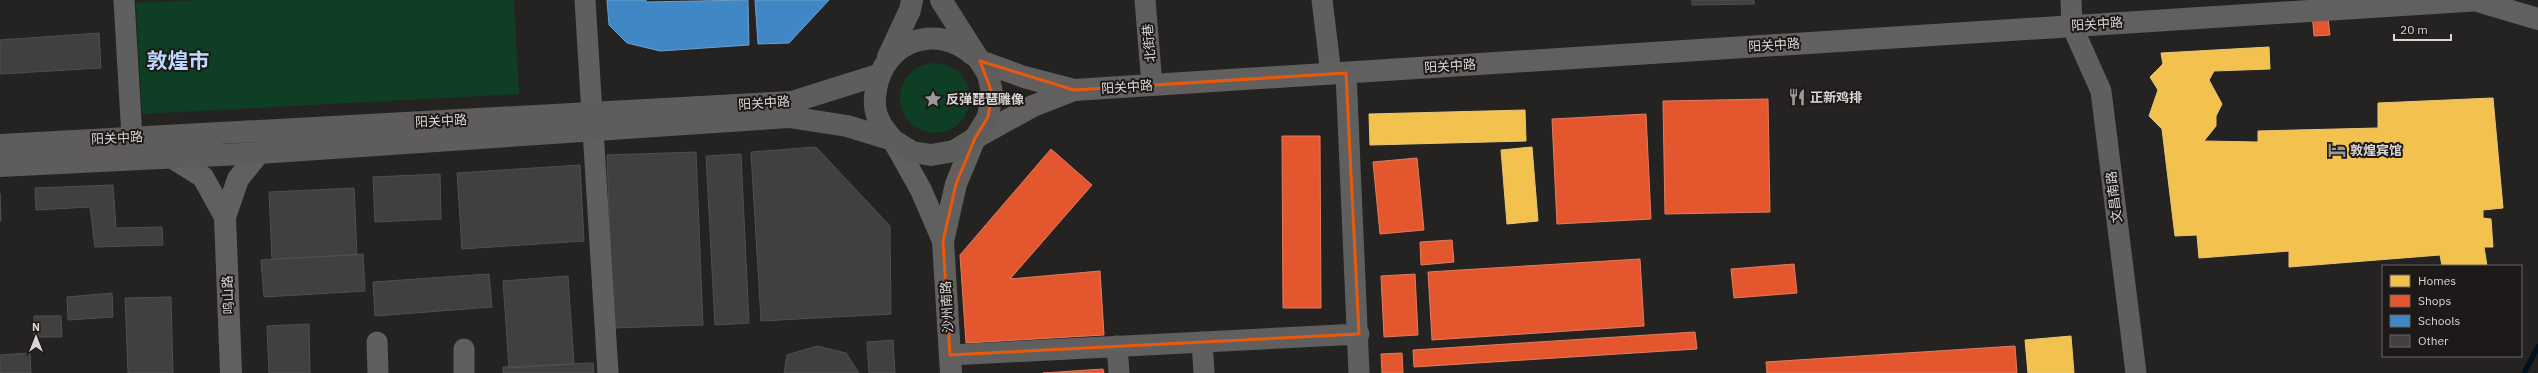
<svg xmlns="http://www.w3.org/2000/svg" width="2538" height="373" font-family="'IBM Plex Sans','Noto Sans SC',sans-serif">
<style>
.green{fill:#0e3e24}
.homes{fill:#f2c14e;stroke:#eac776}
.shops{fill:#e4572e;stroke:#e17d60}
.schools{fill:#3f88c5;stroke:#6d9fca}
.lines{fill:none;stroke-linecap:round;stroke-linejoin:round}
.stream{stroke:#03101e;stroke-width:5.5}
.building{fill:#41403f;stroke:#504e4e}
.minor{stroke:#605f5f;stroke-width:21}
.major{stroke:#61605f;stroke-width:22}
.highway{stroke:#5e5d5c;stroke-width:22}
.marked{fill:none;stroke:#e8590c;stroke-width:3;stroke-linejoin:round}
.labels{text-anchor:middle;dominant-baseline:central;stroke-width:4;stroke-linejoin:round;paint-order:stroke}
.street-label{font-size:13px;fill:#d9d6d5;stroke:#1d1918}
.poi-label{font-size:13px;font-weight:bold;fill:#d9d6d5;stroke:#1d1918;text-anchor:start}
.town-label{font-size:21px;font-weight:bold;fill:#bcdaff;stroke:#1d1918}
</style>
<rect width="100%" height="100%" fill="#252322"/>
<path class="green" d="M202,0H514L519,94L142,114L136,3Z
M900 98a35 35 0 1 1 70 0a35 35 0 1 1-70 0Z"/>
<path class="homes" d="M2269,47L2270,69L2214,71L2209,80L2222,104L2216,116V126L2204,141L2258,142V131L2378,128V103L2493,98L2503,208L2483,210V218L2491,219L2493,247H2484L2487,266H2442L2440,255L2289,267V251L2199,258L2197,235L2175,236L2162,129L2149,116L2158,90L2150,77L2163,64L2161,53Z
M1525,110L1526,141L1370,145L1369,114Z
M1532,147L1538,221L1507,224L1501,150Z
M2071,336L2074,373H2028L2025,340Z"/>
<path class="shops" d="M2311,0H2326L2330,35L2314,36Z
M1768,99L1770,212L1665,214L1663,101Z
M1646,114L1651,219L1557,224L1552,119Z
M1282,136H1320L1321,308H1283Z
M1051,149L1092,185L1010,279L1100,271L1104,335L966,343L960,255Z
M1417,158L1424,230L1380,234L1373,162Z
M1452,240L1454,262L1421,265L1420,242Z
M1640,259L1644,326L1432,340L1428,272Z
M1794,264L1797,293L1734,298L1731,269Z
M1415,274L1418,335L1384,337L1381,276Z
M1695,332L1697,349L1414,367L1413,350Z
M2015,346L2017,373H1767L1766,362Z
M1402,353L1403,373H1382L1381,354Z
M1103,369L1104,373H1043Z"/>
<path class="schools" d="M607,0H646V2L748,0L749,45L660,51L627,43L609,25Z
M755,0H829L789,43L758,44Z"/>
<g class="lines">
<path class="stream" d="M2524,373L2538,347"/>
</g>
<path class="building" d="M1692,0H1754V4L1692,5Z
M99,33L101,68L0,74V40Z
M816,147L890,226L891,314L761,321L751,152Z
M696,152L703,325L613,328L607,155Z
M741,154L749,323L715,325L706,156Z
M580,165L584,241L462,249L457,173Z
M440,174L441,219L375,222L373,177Z
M113,185L116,228L162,227L163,245L95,247L90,207L36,210L35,188Z
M354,188L357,255L272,259L269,192Z
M0,193L1,221H0Z
M363,254L365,291L264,297L261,260Z
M489,274L492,307L375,316L373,282Z
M568,276L574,364L509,368L503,281Z
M112,293L113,317L68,320L67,297Z
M171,297L173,373H128L125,298Z
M34,316H61L62,337H34Z
M309,324L310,373H269L267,326Z
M893,340L895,373H869L867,342Z
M817,346L846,353L859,373H784L787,355Z
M30,353L31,373H0V355Z
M593,363L594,373H503V367Z"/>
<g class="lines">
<path class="minor" d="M124,0L132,138
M585,0L608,373
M1145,0L1152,85
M1322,0L1331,74
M2071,0L2072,26L2101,91L2136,373
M1346,73L1359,373
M377,342L378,373
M1202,342L1204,373
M1117,346L1119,373
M464,349V373
M950,355L1359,334"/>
<path class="major" d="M2474,0L2538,19
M980,61L1024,77L1074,90
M893,140L921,190L943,241
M171,157L203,177L225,217L238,179L259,153
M225,217L231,373
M951,373L943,241L956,184L975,138L1033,106L1074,90L2481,0"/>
<path class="highway" d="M888,57L910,10L912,0
M893,140C888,134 882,127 879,120C874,110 874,100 876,90C883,41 937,22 973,55
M0,145L792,102L878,75
M0,166L259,153L789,117L847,126L893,140L912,152L931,155L954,151L975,138L988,117L992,93L988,74L941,0"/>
</g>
<path class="marked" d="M980,61L1074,90L1346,73L1359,334L950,355L943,241L956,184L975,138L988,117L992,93Z"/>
<defs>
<g id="restaurant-bare" transform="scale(1.38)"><path d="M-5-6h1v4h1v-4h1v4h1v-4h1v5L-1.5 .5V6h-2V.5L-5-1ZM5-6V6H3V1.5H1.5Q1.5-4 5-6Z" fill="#9a9796" stroke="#1d1918" stroke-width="2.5" paint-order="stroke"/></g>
<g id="sight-bare" transform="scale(1.38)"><path d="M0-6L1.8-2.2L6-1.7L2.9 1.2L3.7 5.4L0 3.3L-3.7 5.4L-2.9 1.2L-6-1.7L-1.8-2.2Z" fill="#9a9796" stroke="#1d1918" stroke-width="2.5" paint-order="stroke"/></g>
<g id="hotel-bare" transform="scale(1.38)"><path d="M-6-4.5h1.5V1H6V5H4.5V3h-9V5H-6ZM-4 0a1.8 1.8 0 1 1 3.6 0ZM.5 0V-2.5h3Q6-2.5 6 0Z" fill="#9a9796" stroke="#1d1918" stroke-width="2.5" paint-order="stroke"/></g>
</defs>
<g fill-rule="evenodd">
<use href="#restaurant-bare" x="1797" y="97"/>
<use href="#sight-bare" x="933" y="99"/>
<use href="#hotel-bare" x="2337" y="150"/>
</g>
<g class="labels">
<g class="street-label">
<text transform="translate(2097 24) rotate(-4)">阳关中路</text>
<text transform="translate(1149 43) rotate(-95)">北街巷</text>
<text transform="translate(1774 45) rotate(-4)">阳关中路</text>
<text transform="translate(1450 66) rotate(-4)">阳关中路</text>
<text transform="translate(1127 87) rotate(-4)">阳关中路</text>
<text transform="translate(764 103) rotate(-4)">阳关中路</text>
<text transform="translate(441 121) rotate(-3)">阳关中路</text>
<text transform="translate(117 138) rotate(-3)">阳关中路</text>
<text transform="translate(2114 197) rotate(-97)">文昌南路</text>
<text transform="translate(228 295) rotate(-92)">鸣山路</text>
<text transform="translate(947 307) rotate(-93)">沙州南路</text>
</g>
<g class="poi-label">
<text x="1810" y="97">正新鸡排</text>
<text x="946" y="99">反弹琵琶雕像</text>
<text x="2350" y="150">敦煌宾馆</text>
</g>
<g class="town-label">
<text x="178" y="60">敦煌市</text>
</g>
</g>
<rect x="2382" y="265" width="140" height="92" fill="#1d1918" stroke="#686564"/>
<rect x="2390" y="275" width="20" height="12" fill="#f2c14e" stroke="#686564"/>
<text x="2418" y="285" font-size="12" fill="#d9d6d5">Homes</text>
<rect x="2390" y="295" width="20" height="12" fill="#e4572e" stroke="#686564"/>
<text x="2418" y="305" font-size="12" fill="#d9d6d5">Shops</text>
<rect x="2390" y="315" width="20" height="12" fill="#3f88c5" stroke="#686564"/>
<text x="2418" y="325" font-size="12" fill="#d9d6d5">Schools</text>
<rect x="2390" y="335" width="20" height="12" fill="#41403f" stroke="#686564"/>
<text x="2418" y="345" font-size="12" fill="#d9d6d5">Other</text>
<g transform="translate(36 337)" stroke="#1d1918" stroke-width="3" paint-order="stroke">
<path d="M0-3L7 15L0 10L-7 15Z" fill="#d9d6d5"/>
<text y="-6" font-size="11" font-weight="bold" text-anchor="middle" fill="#d9d6d5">N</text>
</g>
<path d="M2394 34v6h57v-6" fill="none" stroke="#d9d6d5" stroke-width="2"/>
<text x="2400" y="34" font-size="12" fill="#d9d6d5" stroke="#1d1918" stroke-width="3" paint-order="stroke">20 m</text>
</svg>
